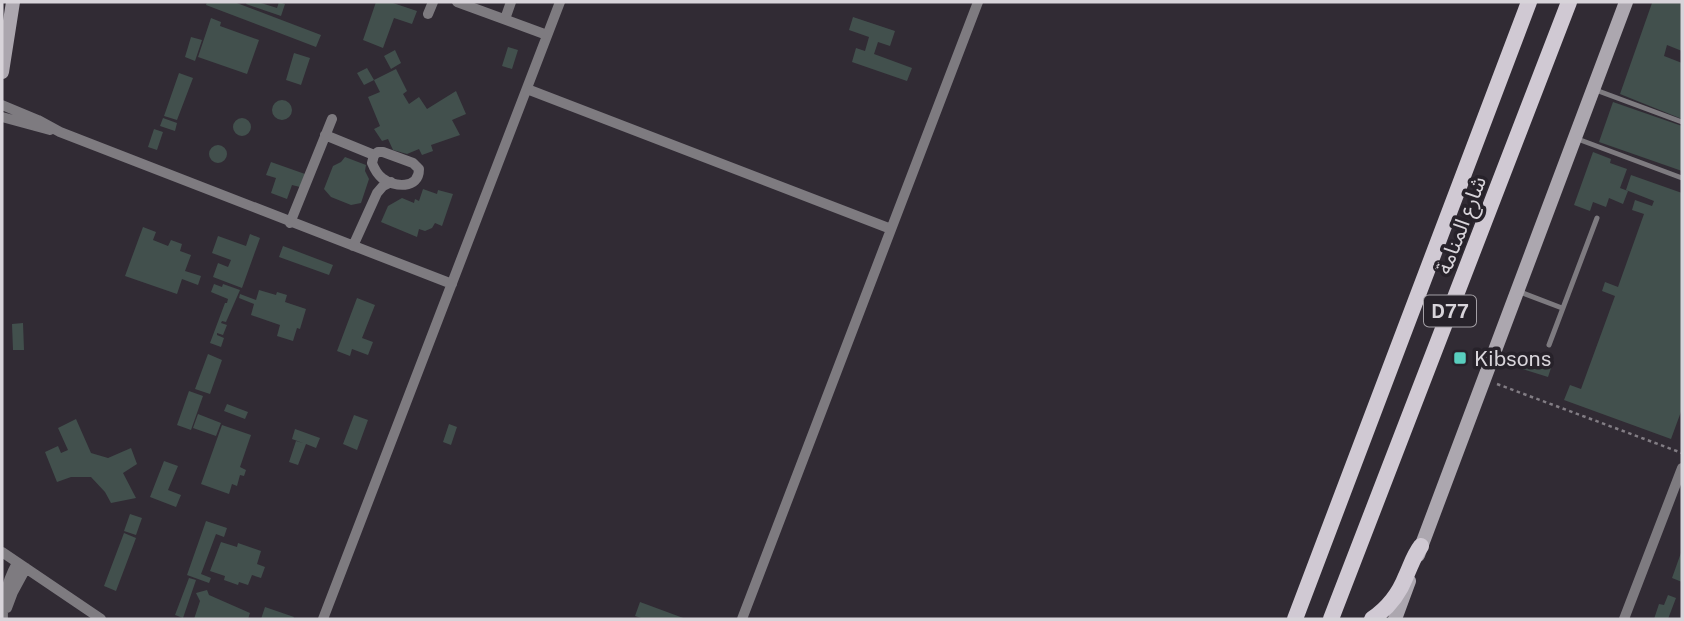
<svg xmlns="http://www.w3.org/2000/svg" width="1684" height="621" font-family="'Public Sans','Noto Sans Arabic',sans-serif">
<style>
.building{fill:#42504d}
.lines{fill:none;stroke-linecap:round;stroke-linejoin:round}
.path{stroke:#827d84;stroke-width:2.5;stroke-dasharray:3.5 3.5;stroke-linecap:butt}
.lane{stroke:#7e7b80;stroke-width:5}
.street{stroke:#7e7b80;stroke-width:10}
.secondary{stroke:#aca7af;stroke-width:14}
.primary{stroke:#d0c9d3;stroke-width:16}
.poi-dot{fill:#59cebe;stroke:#27222a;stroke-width:2.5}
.labels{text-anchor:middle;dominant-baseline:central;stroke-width:7;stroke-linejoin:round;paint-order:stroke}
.shield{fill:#27222a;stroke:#a39fa5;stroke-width:2}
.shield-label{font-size:19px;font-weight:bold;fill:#d8d4da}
.street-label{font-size:21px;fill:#d8d4da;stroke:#27222a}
.poi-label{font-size:21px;fill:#d8d4da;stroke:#27222a;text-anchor:start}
</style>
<rect width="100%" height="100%" fill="#312b34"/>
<path class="building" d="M207,2H234L321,35L316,47L206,5Z
M247,2H258L277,8L279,2L285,4L281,16L246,4Z
M376,2H390L417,11L412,24L394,18L383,48L363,40Z
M1654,2H1682V51L1667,45L1664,56L1682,63V119L1620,94L1652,3Z
M853,17L895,31L890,46L878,42L874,54L912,68L907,81L852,62L856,48L865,51L869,37L849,30Z
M211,18L221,22L220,26L259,40L247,74L198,57Z
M191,37L202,40L195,61L185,57Z
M508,47L518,50L512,69L502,66Z
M395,50L401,63L391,69L384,56Z
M294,53L310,58L301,85L286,80Z
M367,68L374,80L364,85L357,73Z
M396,69L407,91L403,94L409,104L419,97L427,109L456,91L466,114L452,120L460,135L431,145L433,151L422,155L419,149L407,154L393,150L388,139L382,141L374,129L380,126L368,97L380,92L374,80Z
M179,73L193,78L177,120L164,116Z
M272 110a10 10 0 1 1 20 0a10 10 0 1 1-20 0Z
M1613,102L1682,126V171L1599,142Z
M233 127a9 9 0 1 1 18 0a9 9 0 1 1-18 0Z
M163,118L177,123L175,131L160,126Z
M154,129L163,132L157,150L148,147Z
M209 154a9 9 0 1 1 18 0a9 9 0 1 1-18 0Z
M1593,152L1611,159L1610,163L1627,169L1620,188L1628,191L1623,204L1609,198L1606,207L1593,202L1590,211L1574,205Z
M345,157L366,165L365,171L369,179L361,203L351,205L331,197L324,189L333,166L341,162Z
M271,162L305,174L300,187L292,185L287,199L271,193L276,178L266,175Z
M1631,175L1682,193V409L1671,439L1564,400L1570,385L1581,389L1615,296L1602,291L1605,282L1618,287L1644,214L1632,210L1635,200L1652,206L1654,201L1626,190Z
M423,189L437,194L438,190L453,194L442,226L435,223L432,228L425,231L419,229L417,237L381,222L388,206L402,198L414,203L415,199L419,201Z
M143,227L156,232L153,240L168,246L171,240L182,244L180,251L191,255L185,271L201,276L198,285L182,279L177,294L125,276Z
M250,234L260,238L242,288L213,277L218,263L228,267L231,260L212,253L218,236L246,246Z
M283,246L333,265L329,275L279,257Z
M214,284L222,287L223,284L240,290L226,322L222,321L221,323L227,325L223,335L217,333V335L224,338L221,347L210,343L225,303H227L228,299L211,292Z
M259,290L276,295L277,292L287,295L285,302L306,309L300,329L297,328L293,341L277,336L280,325L251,315L254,304L239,298L240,294L256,300Z
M357,298L375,305L362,338L373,342L368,355L352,349L350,356L337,351Z
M23,323L24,350H13L12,324Z
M208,354L222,360L210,394L195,389Z
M1525,359L1551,368L1548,377L1522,369Z
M189,391L203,396L191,430L177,425Z
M227,404L248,412L245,419L224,411Z
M198,414L221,423L216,436L193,428Z
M354,415L368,420L357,450L343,444Z
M76,419L91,453L108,458L131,448L137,464L123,473L136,498L111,503L105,492L91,477H71L57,482L45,452L58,446L61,453L68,450L58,428Z
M449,424L457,427L451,445L443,442Z
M222,425L251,435L240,467L246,470L244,476L240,475L237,486L232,484L229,494L201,484Z
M295,429L320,438L316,448L306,444L298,465L289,462L296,441L303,443L292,439Z
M164,461L178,466L168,490L181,495L176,507L150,497Z
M130,514L142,518L136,535L124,531Z
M206,521L227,528L224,537L216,534L201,574L211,578L209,583L187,575Z
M124,533L136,538L116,591L104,586Z
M221,542L237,547L238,543L261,551L257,564L265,567L261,578L252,575L248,585L239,582L238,585L224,580L225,576L210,571Z
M1682,550V582L1672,578Z
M189,578L196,580L183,618L175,615Z
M207,590L209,595L250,613L248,619H194L200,601L196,593Z
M1668,595L1676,598L1668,619H1654L1659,604L1664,605Z
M640,602L686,619H644L635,616Z
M265,607L294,617L293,619H261Z"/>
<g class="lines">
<path class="path" d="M1497,384L1682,453"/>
<path class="lane" d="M1593,89L1682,122
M1575,138L1682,178
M1520,292L1562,308
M1549,345L1597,218"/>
<path class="street" d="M457,2L547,35
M428,14L433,2
M505,19L511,2
M527,89L891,229
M2,105L38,120L60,132L452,284
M2,117L50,130
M325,135L374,155
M378,152H383L413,163L419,169C419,190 394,187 382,178C377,174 374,168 372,163L374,155Z
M290,223L332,119
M353,246L377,193L383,186L391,182
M2,552L101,619
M7,608L13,592L26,568
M3,619C2,598 7,581 17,563
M323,619L560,2
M742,619L978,2
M1624,619L1682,468"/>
<path class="secondary" d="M2,72L13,2
M1418,555L1626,2
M1395,619L1409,581"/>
<path class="primary" d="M1295,619L1529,2
M1331,619L1569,2
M1372,619C1387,609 1399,594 1406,576C1411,565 1414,555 1421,546"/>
</g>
<rect class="poi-dot" x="1453" y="351" width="14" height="14" rx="3.5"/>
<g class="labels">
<rect class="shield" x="1424" y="295.5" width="52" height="31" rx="5"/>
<g class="shield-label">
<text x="1450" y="311">D77</text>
</g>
<g class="street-label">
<text transform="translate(1461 225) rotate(-69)">شارع المنامة</text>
</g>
<g class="poi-label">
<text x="1474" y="358">Kibsons</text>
</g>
</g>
<rect width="1684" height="621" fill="none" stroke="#d8d4da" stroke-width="7"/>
</svg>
